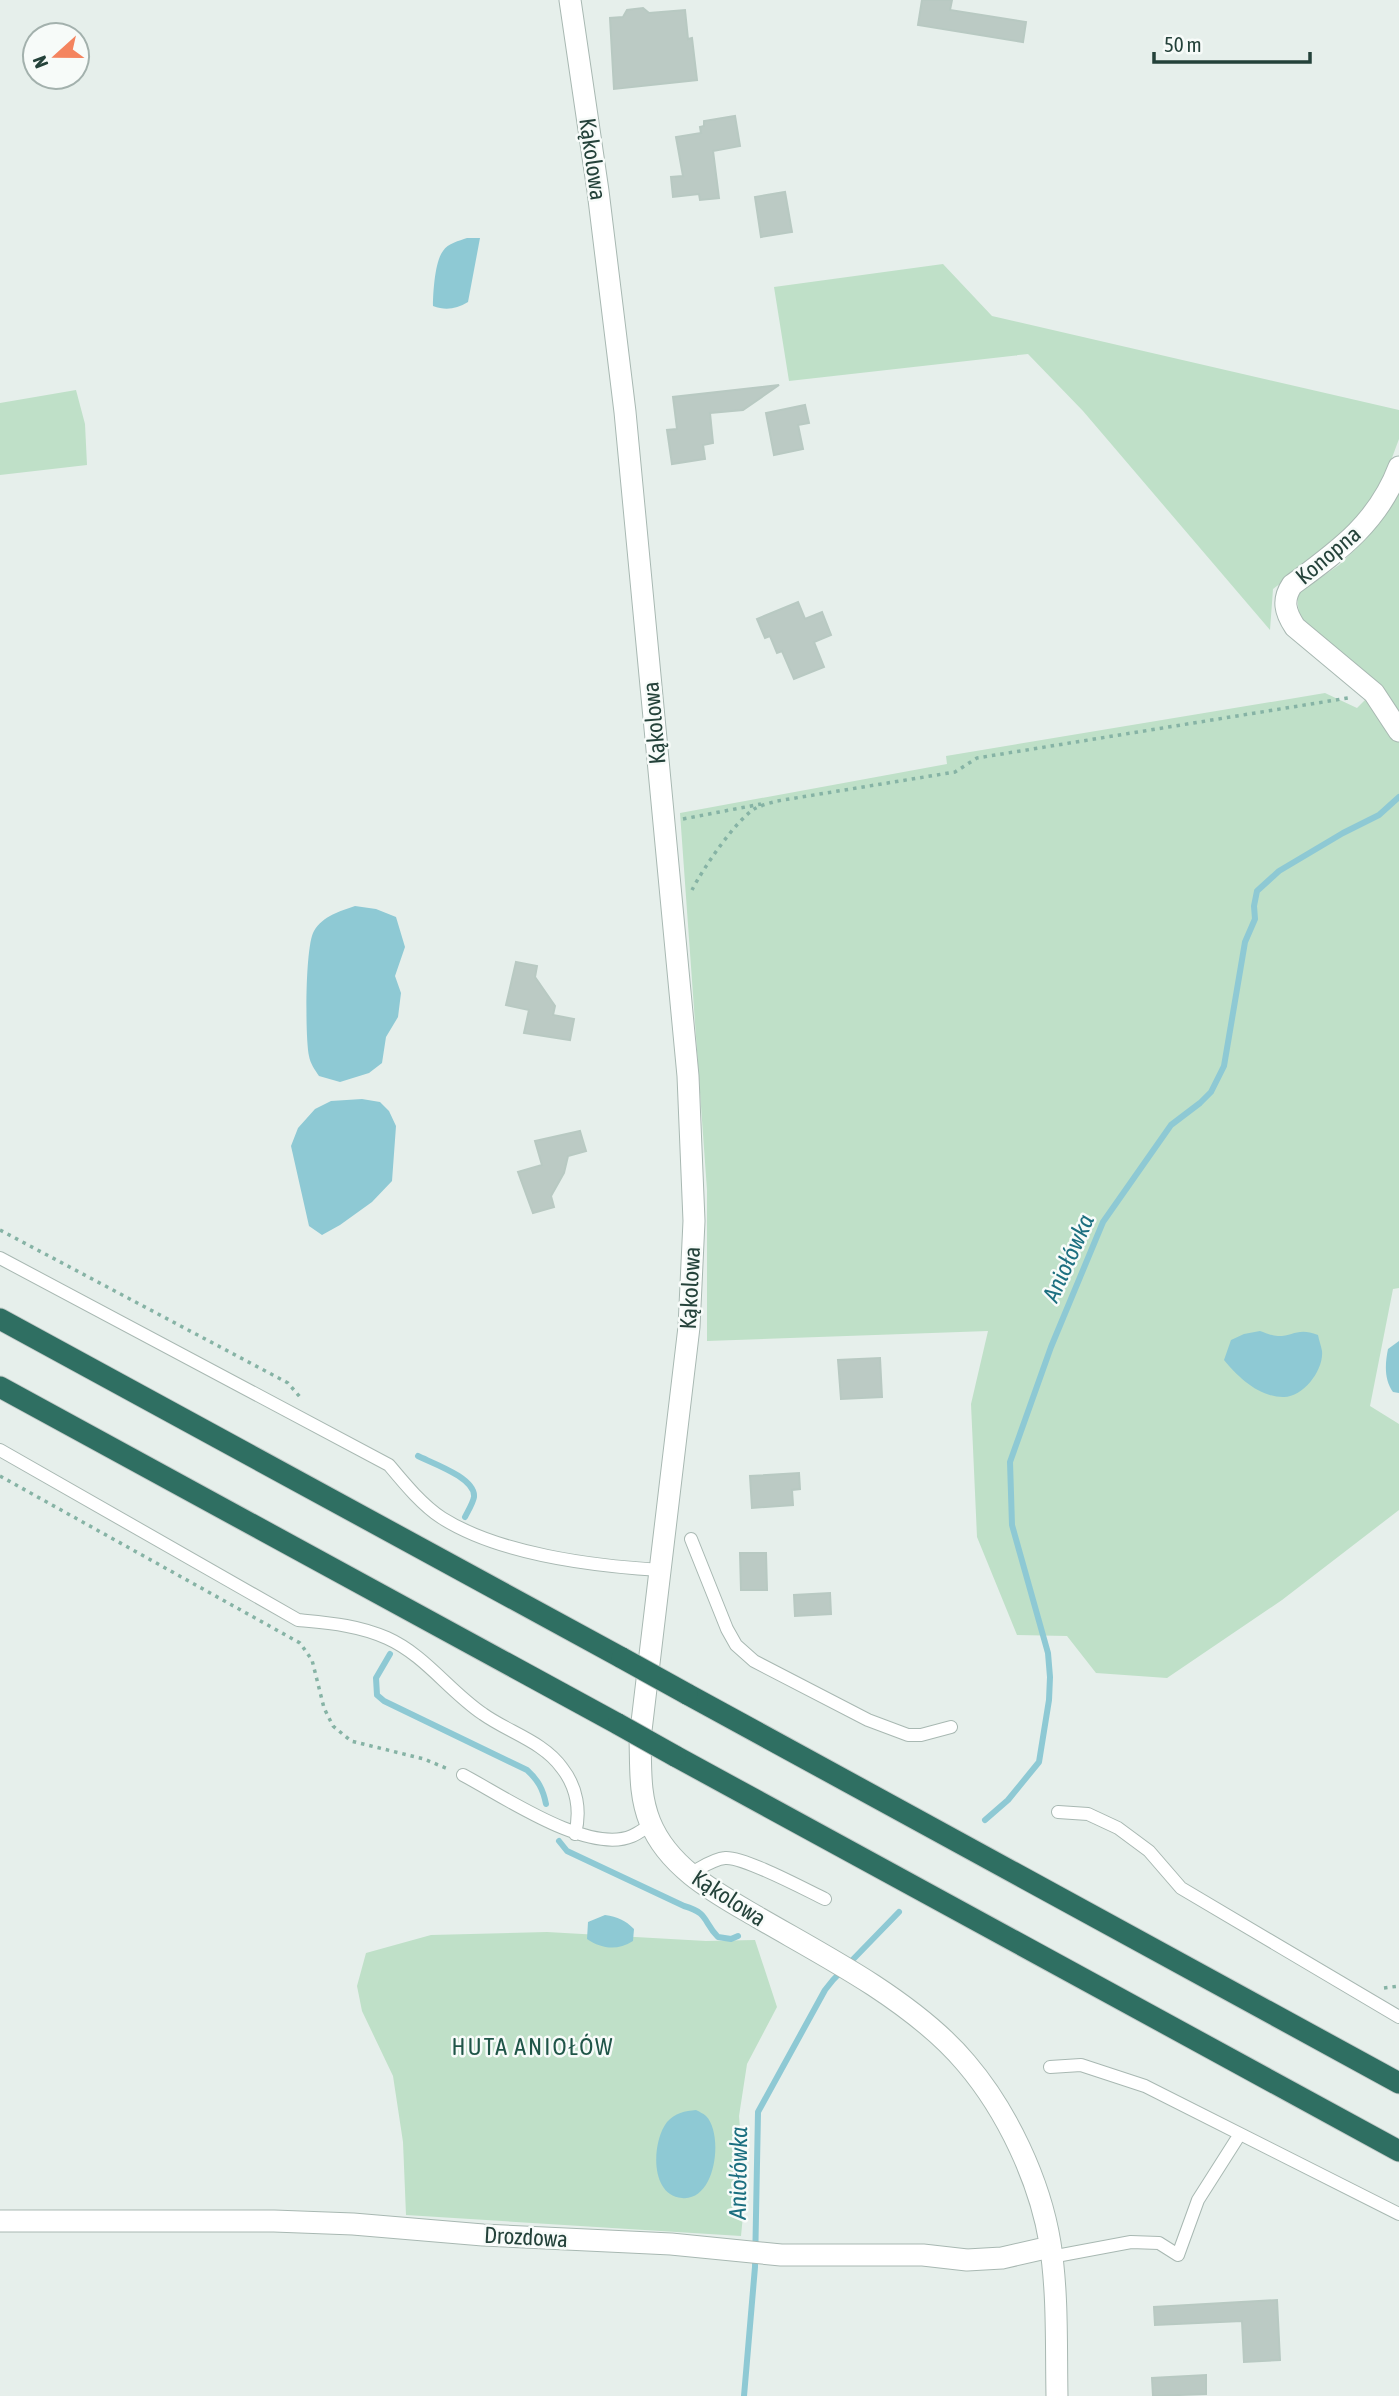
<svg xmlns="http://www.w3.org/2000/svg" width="1399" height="2396" font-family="'Asap Condensed',sans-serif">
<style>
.green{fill:#bfe0c8}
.water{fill:#8ec9d4}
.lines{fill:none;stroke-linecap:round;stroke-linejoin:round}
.stream{stroke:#8ec9d4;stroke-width:6}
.building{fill:#bbcac4;stroke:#b8c9c2;stroke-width:2}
.service-casing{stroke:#a8b8b2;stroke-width:14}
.minor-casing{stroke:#a8b8b2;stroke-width:23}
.motorway-casing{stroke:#c2cac8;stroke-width:23}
.path{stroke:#86b3a5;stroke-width:3.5;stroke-dasharray:3.5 5;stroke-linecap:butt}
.service{stroke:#fff;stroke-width:12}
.minor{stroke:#fff;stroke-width:21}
.motorway{stroke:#2f6f62;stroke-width:21}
.motorway-bridge-casing{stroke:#c2cac8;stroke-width:23;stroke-linecap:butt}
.motorway-bridge{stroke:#2f6f62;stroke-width:21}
.labels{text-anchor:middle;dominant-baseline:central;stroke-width:5;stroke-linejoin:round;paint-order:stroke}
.street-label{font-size:23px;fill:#24423a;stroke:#f7fbf9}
.water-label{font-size:24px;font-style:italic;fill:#1c6f80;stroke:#f7fbf9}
.neighbourhood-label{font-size:24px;letter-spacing:2px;fill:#1f5548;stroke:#f7fbf9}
</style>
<rect width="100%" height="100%" fill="#e6efeb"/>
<path class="green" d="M943,264L992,316L1399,410V439L1377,498L1342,537L1273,589L1270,630L1083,411L1028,354L789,381L774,287Z
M76,390L85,424L87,465L0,475V403Z
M1399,493V1288L1393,1289L1370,1406L1399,1424V1510L1282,1600L1167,1678L1096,1673L1067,1636L1017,1635L977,1537L971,1404L988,1331L707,1341V1190L680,813L947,764L946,756L1325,693L1357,708L1376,689L1299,616L1297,594L1339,565L1366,539Z
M547,1932L706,1941L755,1940L777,2007L747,2064L739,2116L745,2195L741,2236L406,2215L403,2142L393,2076L362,2011L357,1986L366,1953L431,1935Z"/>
<path class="water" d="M467,238H480L468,302C456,309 446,311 433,306C433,292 435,261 443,251C448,243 459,241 467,238Z
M355,906L376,909L396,917L405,947L395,976L401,993L398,1017L386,1037L382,1063L369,1073L340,1082L319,1076C315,1070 310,1063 309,1056C305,1038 305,945 314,931C323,916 340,911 355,906Z
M362,1099L380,1102L389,1111L396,1126L392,1181L372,1202L340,1225L322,1235L309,1226L291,1146L298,1128L315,1109L331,1101Z
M1260,1331C1266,1333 1272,1336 1278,1336C1294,1336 1298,1327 1318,1335C1319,1340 1321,1346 1322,1351C1324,1370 1303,1398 1283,1397C1259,1397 1238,1377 1224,1360L1231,1340L1244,1334Z
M1399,1341V1393L1393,1392C1384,1379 1385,1364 1388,1349Z
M605,1915C618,1917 625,1920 634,1929L633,1941C617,1951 602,1949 587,1939L588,1922Z
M696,2110C698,2111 704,2114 706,2116C724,2134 716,2202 682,2198C649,2195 652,2141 667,2122C675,2113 685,2111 696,2110Z"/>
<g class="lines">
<path class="stream" d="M418,1456C432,1463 476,1478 474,1497C473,1503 468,1511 465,1517
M390,1654L376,1678L377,1695L384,1701L527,1770C538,1780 543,1789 546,1804
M985,1820L1008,1800L1039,1762L1049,1700L1050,1677L1048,1653L1012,1525L1010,1462L1051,1347L1103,1222L1171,1125L1200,1103L1211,1092L1224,1066L1245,942L1255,919L1254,906L1257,891L1279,871L1343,833L1379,815L1399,797
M559,1841L567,1851L684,1906C709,1913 703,1922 718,1937L731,1939L738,1936
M744,2396L755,2267L758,2112L825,1990L833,1980L899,1912"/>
</g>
<path class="building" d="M922,0H952L950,10L1026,22L1023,42L918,25Z
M643,8L649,13L685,10L688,39L692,38L697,80L614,89L610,18L623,17L627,10Z
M735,116L740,146L713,151L719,198L700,200L699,194L673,197L671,177L683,176L676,137L701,133L700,127L704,126V121Z
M785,192L792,232L761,237L755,197Z
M779,385L743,410L710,413L713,443L703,445L705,459L672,464L667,430L677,429L673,397Z
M805,405L809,423L798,425L803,449L774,455L766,413Z
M798,602L805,619L822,612L831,635L814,642L824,667L794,679L782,651L777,653L770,636L765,638L757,619Z
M516,962L537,966L535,977L555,1006L553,1015L574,1019L570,1040L524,1033L529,1010L506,1005Z
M580,1131L586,1151L568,1156L564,1173L551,1196L554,1207L533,1213L518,1172L542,1165L535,1141Z
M880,1358L882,1397L841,1399L838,1360Z
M799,1473L800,1489L792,1490L793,1505L752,1508L750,1476Z
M740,1553H766L767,1590H741Z
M830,1593L831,1614L795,1616L794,1595Z
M1277,2300L1280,2360L1244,2362L1242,2321L1155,2325L1154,2307Z
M1206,2375V2394L1153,2396L1152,2378Z"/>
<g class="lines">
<g class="service-casing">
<path id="service" d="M0,1258L389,1465C404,1483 422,1505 442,1518C499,1554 593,1566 660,1570
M0,1450L298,1620C329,1623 358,1625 387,1638C425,1655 449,1691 483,1714C508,1732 544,1742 562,1768C577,1787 581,1811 575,1834
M691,1539L727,1629L736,1645L754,1661L868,1720L908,1735H921L951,1727
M463,1775C503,1796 588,1855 632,1836C639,1833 645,1828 651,1825
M1058,1812L1088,1814L1118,1828L1149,1851L1181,1888L1399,2017
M691,1873C701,1868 713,1859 725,1858C743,1856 806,1890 825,1899
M1050,2067L1081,2065L1145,2086L1399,2214
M1051,2257L1131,2242L1159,2243L1178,2255L1198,2200L1240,2134"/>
</g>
<g class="minor-casing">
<path id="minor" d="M570,0L598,191L625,412L688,1076L694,1221L689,1327L640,1739C641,1768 639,1795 650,1822C669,1869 718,1894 759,1918C797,1940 836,1961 873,1985C905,2006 941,2033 966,2063C1007,2111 1040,2181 1050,2243C1058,2293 1056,2346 1057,2396
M1399,467C1378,523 1338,551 1292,585C1282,600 1285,612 1295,627L1374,693L1399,731
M0,2221H274L353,2224L483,2235L671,2244L781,2255H923L967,2260L1002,2258L1050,2247"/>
</g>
<g class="motorway-casing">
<path id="motorway" d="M0,1319L622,1658
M0,1387L618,1724
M687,1694L1399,2083
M675,1756L1399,2151"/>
</g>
<path class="path" d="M683,819L761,804
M692,890C702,870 737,818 756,808C762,805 770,803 777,801L955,772L977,758L1348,698
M0,1230L288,1383L300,1397
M0,1476L300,1643L312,1660L324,1708L333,1726L351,1741L424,1759L448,1769
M1384,1988L1399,1986"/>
<use href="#service" class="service"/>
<use href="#minor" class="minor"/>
<use href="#motorway" class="motorway"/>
<g class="motorway-bridge-casing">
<path id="motorway-bridge" d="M622,1658L687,1694
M618,1724L675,1756"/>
</g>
<use href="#motorway-bridge" class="motorway-bridge"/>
</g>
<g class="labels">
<g class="street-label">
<text transform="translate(593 159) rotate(82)">Kąkolowa</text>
<text transform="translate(1328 555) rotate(-40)">Konopna</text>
<text transform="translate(654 723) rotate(-95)">Kąkolowa</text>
<text transform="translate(690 1288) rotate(-87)">Kąkolowa</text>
<text transform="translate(729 1898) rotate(33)">Kąkolowa</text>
<text transform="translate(526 2237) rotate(3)">Drozdowa</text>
</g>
<g class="water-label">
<text transform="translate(1068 1258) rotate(-66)">Aniołówka</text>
<text transform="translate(738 2173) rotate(-89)">Aniołówka</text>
</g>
<g class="neighbourhood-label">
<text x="533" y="2046">HUTA ANIOŁÓW</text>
</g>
</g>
<g transform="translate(56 56) rotate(249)"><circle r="33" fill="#f7fbf9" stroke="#a3b1ad" stroke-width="2"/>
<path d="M0-5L12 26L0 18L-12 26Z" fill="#f4845f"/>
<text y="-10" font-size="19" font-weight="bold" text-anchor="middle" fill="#24423a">N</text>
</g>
<path d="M1154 52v10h156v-10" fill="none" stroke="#24423a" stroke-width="3.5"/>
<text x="1164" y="52" font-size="21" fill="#24423a" stroke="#f7fbf9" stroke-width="5" paint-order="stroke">50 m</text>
</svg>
